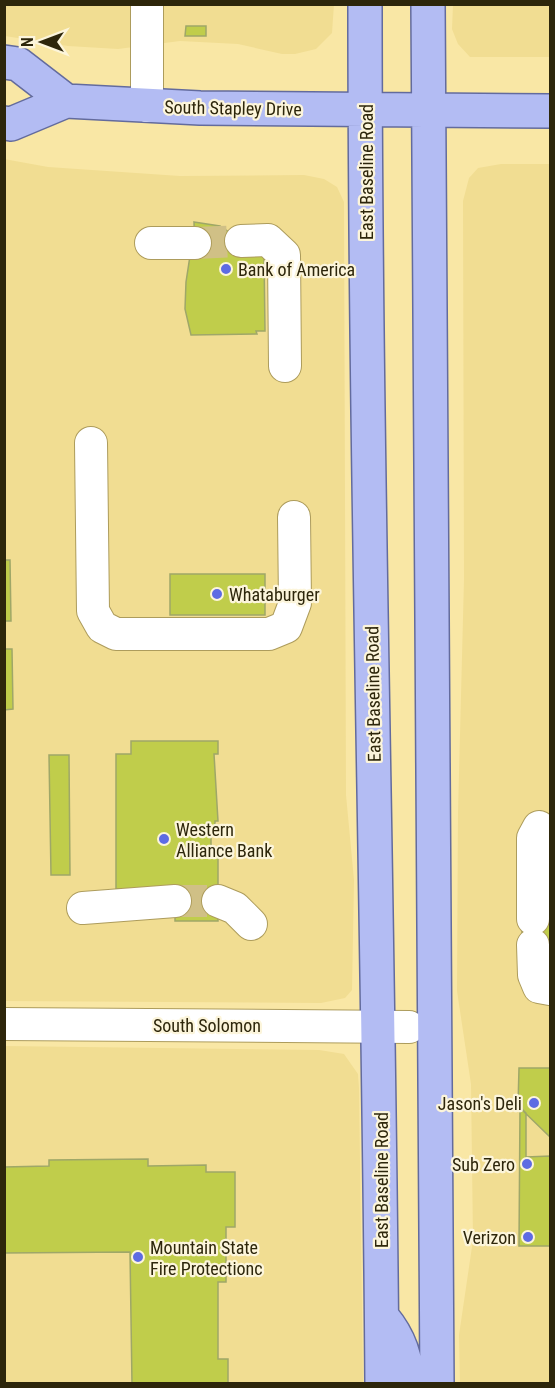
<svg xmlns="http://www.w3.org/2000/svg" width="555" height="1388" font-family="'Roboto Condensed',sans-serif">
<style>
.built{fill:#f1dd92}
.building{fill:#c0cd4b;stroke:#9fa768;stroke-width:1.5}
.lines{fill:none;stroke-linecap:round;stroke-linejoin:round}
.minor-tunnel{stroke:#d0c086;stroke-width:32;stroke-dasharray:32 16;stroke-linecap:butt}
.minor-casing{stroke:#ad9c5c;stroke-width:34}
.major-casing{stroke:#636b9d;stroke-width:36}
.minor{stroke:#fff;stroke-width:32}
.major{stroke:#b3bcf3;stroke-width:33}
.poi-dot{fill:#5e6be3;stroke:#fcf5db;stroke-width:2}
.labels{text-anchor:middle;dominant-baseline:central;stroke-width:4.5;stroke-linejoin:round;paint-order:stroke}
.street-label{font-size:18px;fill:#2d260b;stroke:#fcf5db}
.poi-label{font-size:18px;fill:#2d260b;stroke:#fcf5db;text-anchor:start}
</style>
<rect width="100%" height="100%" fill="#f9e7a5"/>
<path class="built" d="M334,4L332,33L316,49L295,54H282L238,44L180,41L118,49L68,46L5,36L4,5Z
M453,5H550V57H470L458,44L452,29Z
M4,159L48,167L180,176L304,175L324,179L337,187L344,202L346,795L354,880L352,990L345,998L321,1003L5,1001Z
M501,164H550V1383L460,1384L459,1335L473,1240L471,1084L457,991L458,813L464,579L463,201L469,178L478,168Z
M5,1046L319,1050L344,1054L358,1074L359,1088L363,1383L5,1384Z"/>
<path class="building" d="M186,26H206V36H185Z
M194,222L220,226L264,256L265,331H256L257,334L191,335L185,309L186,282L190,256L195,255Z
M4,560H10L11,621H4Z
M170,574H265V615H170Z
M4,649H12L13,709L4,710Z
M131,741H218V754H214L218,821H215V829H211V848H218V921H175V888L116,889V754H131Z
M49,755H69L70,875H51Z
M522,919H550V945L522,946Z
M519,1068H550V1137L518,1106Z
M520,1107L526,1113V1157L550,1156V1246H519Z
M148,1159V1166L206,1165V1172H235V1227H226V1282H218V1359H228V1384H132L130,1252L4,1253V1167L49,1166V1160Z"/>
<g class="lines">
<path class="minor-tunnel" d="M195,243L241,241
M175,901H218"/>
<g class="minor-casing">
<path id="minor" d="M147,4V106
M241,241L268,240L284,255L285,366
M151,243H195
M91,443L93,611L102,627L116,634H269L286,627L295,603L294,517
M218,901L235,908L251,924
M83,908L175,901
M533,919V838L539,827
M533,945L534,975L539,987L550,989
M4,1024L409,1027"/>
</g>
<g class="major-casing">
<path id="major" d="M365,4C365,464 379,924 382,1384
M428,4L437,1384
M4,62L18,64L66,101
M4,123L11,124L66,101L200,108L550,111
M383,1318C399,1337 407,1358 407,1384"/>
</g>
<use href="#minor" class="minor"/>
<use href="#major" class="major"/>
</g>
<g class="poi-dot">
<circle cx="226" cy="269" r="6"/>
<circle cx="217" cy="594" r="6"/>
<circle cx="164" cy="839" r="6"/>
<circle cx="534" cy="1103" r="6"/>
<circle cx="527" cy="1164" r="6"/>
<circle cx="528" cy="1237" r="6"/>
<circle cx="138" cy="1257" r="6"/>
</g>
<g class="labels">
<g class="street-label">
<text transform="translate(233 108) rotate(1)">South Stapley Drive</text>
<text transform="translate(366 172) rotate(-90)">East Baseline Road</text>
<text transform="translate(373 694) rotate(-91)">East Baseline Road</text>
<text x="207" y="1025">South Solomon</text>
<text transform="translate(381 1180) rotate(-90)">East Baseline Road</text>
</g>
<g class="poi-label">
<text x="238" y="269">Bank of America</text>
<text x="229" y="594">Whataburger</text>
<text x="176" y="829">Western<tspan x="176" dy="21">Alliance Bank</tspan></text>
<text x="522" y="1103" text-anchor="end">Jason's Deli</text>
<text x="515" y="1164" text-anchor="end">Sub Zero</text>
<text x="516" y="1237" text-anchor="end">Verizon</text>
<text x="150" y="1247">Mountain State<tspan x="150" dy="21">Fire Protectionc</tspan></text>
</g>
</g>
<rect width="555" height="1388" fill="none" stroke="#2d260b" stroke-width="12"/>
<g transform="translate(42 42) rotate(270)" stroke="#fcf5db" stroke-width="4.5" paint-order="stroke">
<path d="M0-4.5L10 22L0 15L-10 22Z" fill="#2d260b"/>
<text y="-9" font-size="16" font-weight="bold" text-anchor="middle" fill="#2d260b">N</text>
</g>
</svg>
